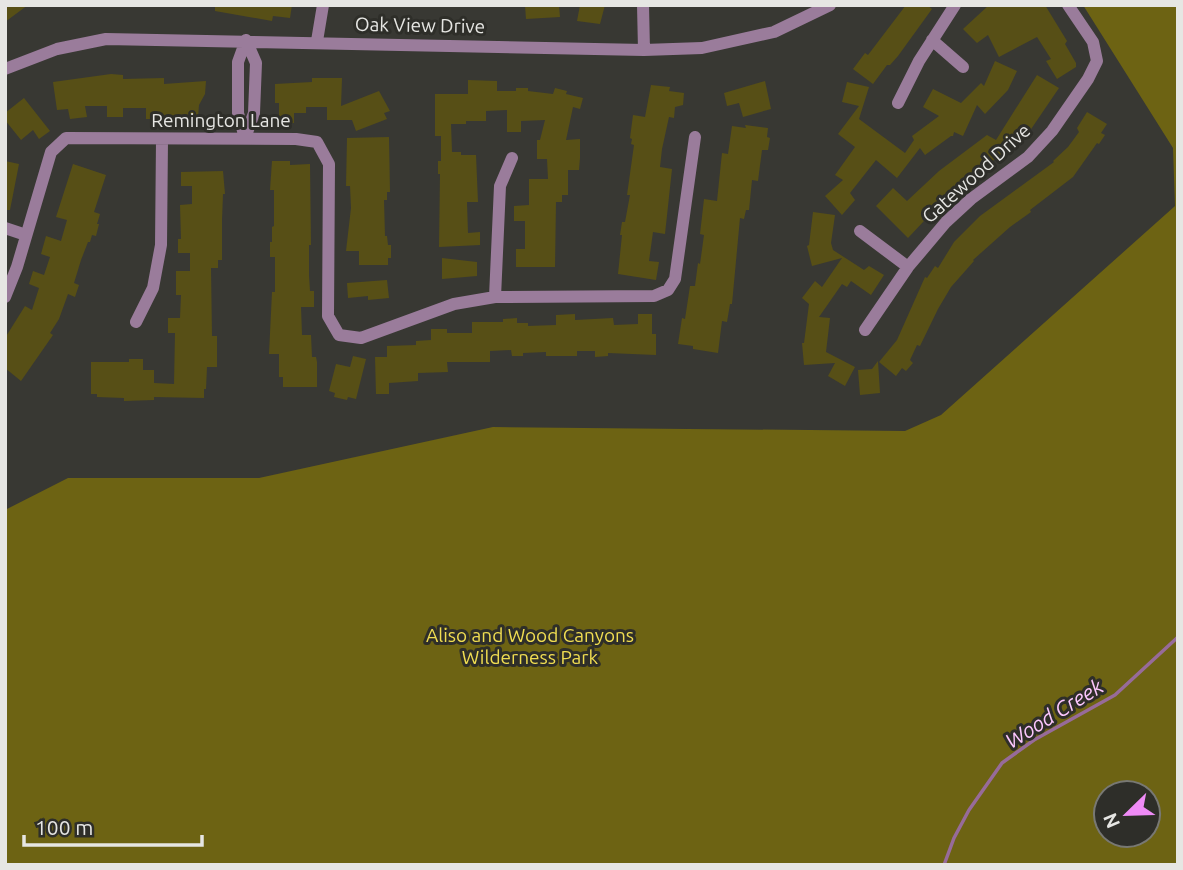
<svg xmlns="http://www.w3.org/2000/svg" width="1183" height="870" font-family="Ubuntu,sans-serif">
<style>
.green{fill:#6d6313;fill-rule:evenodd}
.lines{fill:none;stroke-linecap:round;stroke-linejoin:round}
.stream{stroke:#976b99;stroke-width:3.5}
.building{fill:#574f16}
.minor{stroke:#9a7c9b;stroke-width:12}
.labels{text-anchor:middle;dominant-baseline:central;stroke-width:6;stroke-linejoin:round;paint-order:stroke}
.street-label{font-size:19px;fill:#e6e6e3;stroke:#2e2e29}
.park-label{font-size:19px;fill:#f0dd51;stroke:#2e2e29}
.water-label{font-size:21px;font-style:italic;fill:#fcc7fe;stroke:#2e2e29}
</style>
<rect width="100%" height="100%" fill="#383833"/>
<path class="green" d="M1083,5H1178V865H5V510L68,478H259L493,427L905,431L941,415L1175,206L1173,148ZM1106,793H1148V835H1106Z"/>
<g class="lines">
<path class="stream" d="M944,865L954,838L969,810L1002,763L1034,740L1115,695L1178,637"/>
</g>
<path class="building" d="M5,5H28L5,22Z
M215,5H292L290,18L273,16L272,21L215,11Z
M525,5H559L560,17L526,19Z
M580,5H605L600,24L577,21Z
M906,5H927L932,9L898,56L890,65H887L873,84L853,69L865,53L868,55Z
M989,5H1045L1067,41L1065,44L1076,63V67L1057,79L1046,61L1051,59L1037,37L999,57L988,35L977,43L963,29Z
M995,61L1017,71L1008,90L985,114L977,105L963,136L954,132L953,136H951L925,155L920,148L897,178L876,160L850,193L855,200L842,215L825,196L843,180L835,175L855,147L838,134L859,106L842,102L847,82L869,87L859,119L905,153L914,140L912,136L939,116L923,107L933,89L961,103L981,83L984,86Z
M111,74L123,75V79L164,78V84L206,81L205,94L199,105L198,117L160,116V119H146V108H123V117H107V106H85L87,117L70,119L68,109L57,110L53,82Z
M1037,75L1059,88L1025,138L956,187L922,219L924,221L908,238L876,206L893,188L907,201L939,171L987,135L996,140Z
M312,78H342L341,106L379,91L390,111L384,113L387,119L356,131L352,120H327V107H306V113H294V123L279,124V103H275V84L312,82Z
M468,80L497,81V91H516V88H528V91L553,94L555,88L567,91L566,94L583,98L580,109L573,107L566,140L580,139V158L579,170H568V195H562V202H556L555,267H516V249H525V221H514V206L529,205V179H548L547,159H537V140H540L545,120L521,121V132H507V110L486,111V121H466V124H451L452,152H461V155H476L478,202H467L468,233L480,232V245L439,247L440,174H438V161H441V136H435V94H468Z
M765,81L771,109L743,117L739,103L727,106L724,93Z
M651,85L670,87L669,91L684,93L683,105L675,107L674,118L669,117L662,149L660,167L672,169L665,234L653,232L649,261L659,262L656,280L618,274L622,235H620L622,222H625L630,195H627L634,145L631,144L632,139L630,138L633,115L645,117Z
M24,98L50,131L39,139L33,130L21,140L5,120V113Z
M1087,112L1107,124L1101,133L1105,135L1099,144L1097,143L1073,177L1030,210L1031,212L1010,227L973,260L974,261L951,287L938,309L920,346L917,345L910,360L913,363L906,371L902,368L896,376L879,362L897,340L925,277L927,278L935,266L938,268L954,242L980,216L1054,162L1053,161L1068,147L1079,132L1077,128Z
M745,125L768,128L767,137L770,138L768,150H762L758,181L752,180L749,210H746L744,219L740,218L732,304H730L727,322L722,321L718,353L693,349V346L678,344L682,318L685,319L690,286H695L698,263L700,264L704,235L700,234L704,199L717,201L722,153L728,154L732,126L746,128Z
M389,137L390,192H387V200H384L385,236H387L388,245H391V258H388V265H359V251H346L351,208L350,186H346L347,138Z
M5,161L19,164L10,210H5Z
M272,161H290V165L310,164L311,245H309V275L310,291H314V307H301L302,335H311L312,357H316L317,362V387H283V377H279V354H269L272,292H275V257H270V242H272V227L274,226V190H270Z
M73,164L106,175L94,212L100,214L97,224H99L96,236L92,235L90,242H88L81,260L74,283L79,285L75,297L68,294L59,319L50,333L53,335L21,381L5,368V338L25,306L32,310L39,288L29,284L33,271L44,275L50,257L41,254L46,236L61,241L67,220L56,217Z
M223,171L225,194H223L222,220V260H218V268H211L212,336H217V367H207L206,389H204V398L154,397V400L124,401V398L97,397V394H91V362H129V359H143V370H154V383L174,384L175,333H168V318H180L181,295H176V271H190V253H178V239H181L180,205L192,204V186H181V172Z
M813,212L835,215L831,243L833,250L864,270L869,266L884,275L871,295L851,281L847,287L842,284L819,317L830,318L826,352L855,367L845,386L828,376L835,363L804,365L802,343H804L809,304L802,298L815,281L822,287L842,258L812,266L807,246L809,245Z
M442,258L477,262V276L442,279Z
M387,280L389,298L368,300V296L348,298L347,283Z
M575,314V320L613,318L614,325L638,324V314H652V334H656V355L608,353V356L595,357V351H577V356H546V352L523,353V356H512L511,350L490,351V362H447L448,372L418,373V381L389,383V394H376L375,357H387V346L416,345V341L431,340V329H447V333H472V322H503V319L517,318V323H528V326L556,325V315Z
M353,356L366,359L356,399L348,397L347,400L334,397L335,393L329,391L336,364L350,367Z
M878,361L880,393L860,395L858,370L872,369Z"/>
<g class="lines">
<path class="minor" d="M643,5L644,50
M932,40L963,67
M317,41L323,5
M5,69L57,49L106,39L644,50L702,48L774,32L830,5
M898,103L919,61L955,5
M245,138L254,113L256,63L246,40
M245,138L238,113V62L246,40
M5,228L26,235
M860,231L908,267
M5,297L17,267L51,152L66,138L296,139L317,142L329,164L328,316L339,335L361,338L454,304L495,297L654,296L668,290L675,279L695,137
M495,297L500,186L512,158
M136,322L153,288L161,245L162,140
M865,330L908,267L946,222L971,199L1028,157L1052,131L1088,79L1097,61L1093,42L1068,5"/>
</g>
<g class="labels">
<g class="street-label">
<text transform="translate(420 25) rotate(1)">Oak View Drive</text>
<text x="221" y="120">Remington Lane</text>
<text transform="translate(976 173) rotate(-42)">Gatewood Drive</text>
</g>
<g class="park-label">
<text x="530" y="635">Aliso and Wood Canyons<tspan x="530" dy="22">Wilderness Park</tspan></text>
</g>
<g class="water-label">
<text transform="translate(1054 713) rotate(-32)">Wood Creek</text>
</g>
</g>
<rect width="1183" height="870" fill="none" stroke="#e6e6e3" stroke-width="14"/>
<g transform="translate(1127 814) rotate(247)"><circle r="33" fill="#2e2e29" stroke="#787873" stroke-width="2"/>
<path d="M0-5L12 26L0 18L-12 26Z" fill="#ef8bf6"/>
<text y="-10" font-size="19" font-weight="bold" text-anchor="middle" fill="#e6e6e3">N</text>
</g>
<path d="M24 835v10h178v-10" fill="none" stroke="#e6e6e3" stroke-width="3.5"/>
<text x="35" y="835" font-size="21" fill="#e6e6e3" stroke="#2e2e29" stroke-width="5" paint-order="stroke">100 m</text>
</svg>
